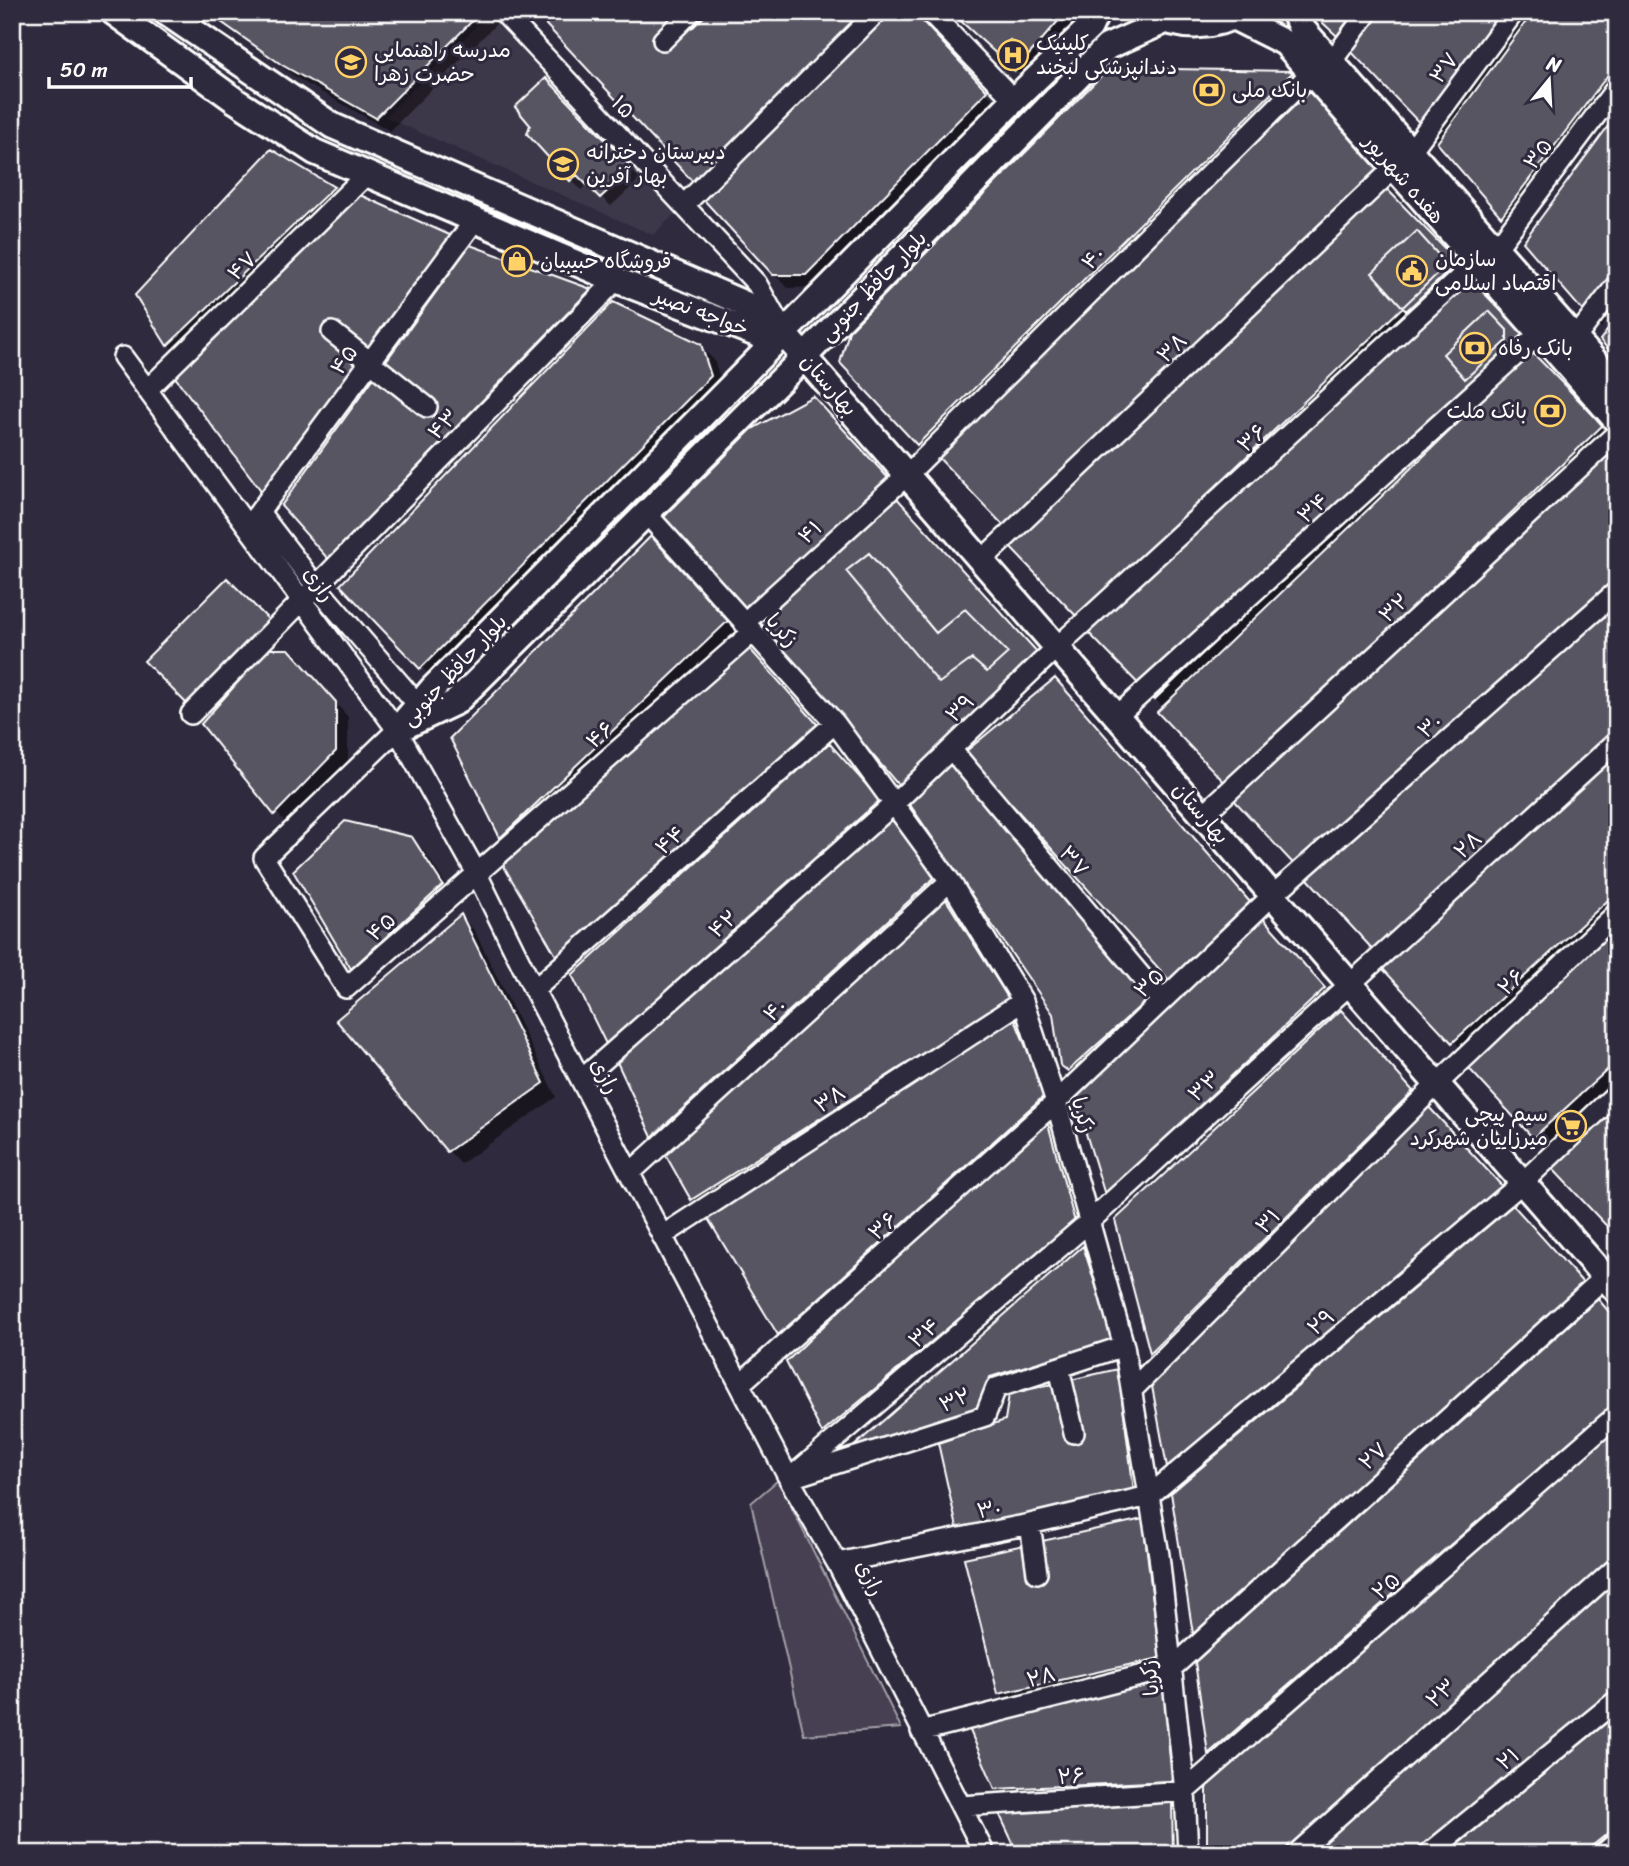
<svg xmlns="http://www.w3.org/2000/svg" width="1629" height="1866" font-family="Sriracha,'Playpen Sans Arabic',sans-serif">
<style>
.built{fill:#3c3749}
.green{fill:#464152;stroke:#a2a0a8;stroke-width:2}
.shadow{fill:#0007}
.building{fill:#595564;stroke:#fff;stroke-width:2}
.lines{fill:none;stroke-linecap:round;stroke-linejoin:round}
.minor-casing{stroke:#fff;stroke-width:24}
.major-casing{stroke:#fff;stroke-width:30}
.minor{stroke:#2f2a3d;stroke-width:19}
.major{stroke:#2f2a3d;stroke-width:24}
.labels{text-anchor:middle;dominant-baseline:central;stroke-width:6;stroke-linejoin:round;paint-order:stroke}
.poi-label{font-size:21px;fill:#fff;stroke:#2f2a3d;text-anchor:start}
.street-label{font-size:21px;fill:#fff;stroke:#2f2a3d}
</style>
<rect width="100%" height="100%" fill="#2f2a3d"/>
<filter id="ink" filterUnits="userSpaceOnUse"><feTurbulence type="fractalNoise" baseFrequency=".0143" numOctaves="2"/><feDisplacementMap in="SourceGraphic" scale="14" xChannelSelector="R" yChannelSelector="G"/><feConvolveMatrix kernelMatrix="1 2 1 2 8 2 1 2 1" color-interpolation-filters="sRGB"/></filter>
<g filter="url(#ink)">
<path class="built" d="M489,14L678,211L653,235L385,117Z"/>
<path class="green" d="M778,1480L901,1728L804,1735L751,1503Z"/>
<path class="shadow" d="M206,12H491L499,21L390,131L297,78Z
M711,12H912L999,106L820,287L788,288L774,274L692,30Z
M952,12H1091L1030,83Z
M1313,12H1617V94L1516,229L1440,142Z
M1109,70L1293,73L1306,85L1077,313L1309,95L1392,180L1384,188L1466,272L1464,274L1541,354L1536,359L1615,439L1445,603L1447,605L1617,449V917L1466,1055L1390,964L1236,799L1240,795L1164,708L1085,627L1018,537L936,453L932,457L842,362Z
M546,81L640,179L611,206L588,184L581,190L571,180Z
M1617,117V308L1601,328L1588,315Z
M271,151L333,189L344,200L464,250L277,505L264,492L271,277L182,358L169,345L137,295Z
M471,247L590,291L603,304L342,571L329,558Z
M700,346L714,360L724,390L435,681L342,585Z
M826,411L902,495L896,500L1052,670L949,765L1161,1012L1076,1078L1062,1064L1055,1013L914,798L746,606Z
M664,552L741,636L514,850L501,837Z
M227,580L283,635L267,651L302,665L348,717V765L289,827L203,724L241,681L239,679L202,716L146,661Z
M762,664L830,740L573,971L560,958Z
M1069,694L1262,916L1260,918L1337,1002L1106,1194L1186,993L1171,978Z
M829,745L892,814V820L905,833L946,893L667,1149L654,1136L618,1061L622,1057L608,1043L574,976Z
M411,838L425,852L455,899L365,981L352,968L295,872Z
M945,900L958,913L1021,1013L1013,1018L1027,1032L1058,1109L1048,1118L1058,1128L1088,1236L836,1445L823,1432L894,1261L891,1259L793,1347L780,1334L709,1218L693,1199L667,1155Z
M461,917L474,930L556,1097L461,1164L448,1150Z
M1617,926V1087L1548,1150L1534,1137Z
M1354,1026L1514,1200L1181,1479L1168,1466L1153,1381L1167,1367L1152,1352L1117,1221Z
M1526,1220L1617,1321V1711L1442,1854H1314L1387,1789L1384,1786L1308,1854H1208L1222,1767L1209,1754L1197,1663L1428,1455L1426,1452L1208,1646L1195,1633L1172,1494Z
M1083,1248L1096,1261L1125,1352L1003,1390L993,1422L860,1466L848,1454Z
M1117,1371L1131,1384L1146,1504L1006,1421Z
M1142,1521L1156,1534L1173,1671L1014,1706L1000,1693Z
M1162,1684L1176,1697L1185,1794L1010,1802L997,1788Z
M1617,1716V1850L1612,1854H1449Z
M1171,1804L1184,1817L1186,1854H1019Z"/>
<path class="building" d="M207,12H481L376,118L282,65Z
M534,12H677L692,28L709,12H866L695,184Z
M892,12H914L987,91L806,275H773L703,199Z
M951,12H1066L1015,71Z
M1311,12H1354L1337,36Z
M1369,12H1510L1426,130L1344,44Z
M1533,12H1617V63L1501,217L1437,143Z
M1010,40L1028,57L1015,71L997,53Z
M1109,68L1294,71L917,445L840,363L849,331Z
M546,78L632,168L600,198L577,175L570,181L527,134L530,125L515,107Z
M1309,92L1380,166L1004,526L934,453Z
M1617,114V277L1587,316L1523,242Z
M271,149L334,187L167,346L135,295Z
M1383,185L1454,258L1078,618L1008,545Z
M351,191L452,236L263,493L175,377Z
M1417,231L1451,269L1406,311L1372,273Z
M470,245L591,289L328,559L281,506Z
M1458,266L1529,340L1154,700L1083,627Z
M613,302L701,344L711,376L420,669L340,585Z
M1489,311L1507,330V341L1465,379L1443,354Z
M1617,318V359L1600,340Z
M1532,352L1603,425L1227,785L1157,712Z
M813,396L890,480L745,607L664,517L752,429Z
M1617,447V585L1302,873L1233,799Z
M895,496L1040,655L899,786L758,620Z
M651,536L728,621L500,838L450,738Z
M869,553L936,633L965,609L1008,653L987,672L972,659L939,683L846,571Z
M227,578L270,621L187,704L144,661Z
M1617,595V733L1376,953L1307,878Z
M749,648L818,725L558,959L503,865Z
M267,649H289L336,702V751L274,815L201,724Z
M1055,678L1250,902L1169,980L965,752Z
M829,743L880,800L606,1044L572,975Z
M1617,753V892L1452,1043L1382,968Z
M949,763L1149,998L1068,1071L1060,1065L1053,1014L908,802Z
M892,817L934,878L652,1137L616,1060Z
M345,821L412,837L443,885L351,969L293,871Z
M945,898L1009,999L691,1200L665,1154Z
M461,914L544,1083L447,1152L336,1020Z
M1262,917L1325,988L1105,1195L1075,1098Z
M1617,923V1061L1533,1138L1464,1063Z
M1341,1010L1413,1091L1150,1353L1115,1220Z
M1014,1017L1045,1095L778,1335L707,1217Z
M1428,1106L1502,1186L1167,1467L1151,1381Z
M1617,1106V1237L1551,1167Z
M1045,1113L1075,1222L822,1433L786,1362Z
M1513,1205L1585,1285L1193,1634L1171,1493Z
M1083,1246L1113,1339L990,1377L980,1409L845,1454Z
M1598,1299L1617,1321V1401L1208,1754L1195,1662Z
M1118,1369L1134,1491L958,1532L938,1443L1005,1420L1009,1394Z
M1617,1425V1554L1280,1854H1207V1782Z
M1143,1519L1160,1658L998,1694L964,1558Z
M1617,1581V1687L1412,1854H1311Z
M1163,1682L1172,1781L995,1789L968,1726Z
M1617,1714V1826L1582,1854H1446Z
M1172,1802L1173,1854H1018L998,1811Z"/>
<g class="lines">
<g class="minor-casing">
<path id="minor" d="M503,12L757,284L783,331
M930,12L1014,100
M663,40L691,12
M1332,61L1368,12
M1411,151L1514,12
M684,205L877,12
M1496,249L1617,87
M332,332L427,407
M1575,339L1617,284
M123,357L397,730L476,872L534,990L789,1479L837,1563L985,1854
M147,390L367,174
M259,512L316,586L419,706
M645,512L835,723L950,881L1023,1001L1056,1102L1124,1346L1159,1555L1185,1791L1188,1854
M248,527L475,220
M981,561L1394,168
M744,623L907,475L1311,73
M191,714L616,280
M1117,716L1540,333
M397,730L264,858L346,988L753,632
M951,749L1162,1001
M1203,815L1617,433
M534,990L835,723
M581,1080L896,802L1057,647L1477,262
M630,1173L950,881
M662,1236L1023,1001
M1059,1368L1074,1433
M740,1384L1056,1102L1273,895L1617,591
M1132,1390L1437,1084L1617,913
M797,1476L985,1416L996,1388L1124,1346
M789,1479L1089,1222L1617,741
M1030,1524L1037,1573
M837,1563L1030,1524L1149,1496L1522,1183L1617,1093
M921,1731L1172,1668L1617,1266
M961,1806L1185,1791L1617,1415
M1296,1854L1617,1567
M1428,1854L1617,1700
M1603,1854L1617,1842"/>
</g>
<g class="major-casing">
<path id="major" d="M113,12L236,101L315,152L616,280L759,335L784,334
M165,12L333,126L745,304L784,334L1617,1291
M1097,12L1090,27L1014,100L432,689L397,730L456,702L804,357L1107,47L1165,21
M1294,12L1300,26L1617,386
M1152,14C1181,30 1214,29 1242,12
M1233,17L1285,43L1617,421"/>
</g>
<use href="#minor" class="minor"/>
<use href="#major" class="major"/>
</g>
</g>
<defs>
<g id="hospital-ring" transform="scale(1.575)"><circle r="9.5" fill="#2f2a3d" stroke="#ffd166" stroke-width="1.5"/><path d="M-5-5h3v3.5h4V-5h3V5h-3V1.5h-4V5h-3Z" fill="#ffd166"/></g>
<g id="school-ring" transform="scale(1.575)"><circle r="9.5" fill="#2f2a3d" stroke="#ffd166" stroke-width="1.5"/><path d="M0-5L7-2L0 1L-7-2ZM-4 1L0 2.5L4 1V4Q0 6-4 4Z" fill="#ffd166"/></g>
<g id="bank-ring" transform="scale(1.575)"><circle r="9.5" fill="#2f2a3d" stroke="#ffd166" stroke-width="1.5"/><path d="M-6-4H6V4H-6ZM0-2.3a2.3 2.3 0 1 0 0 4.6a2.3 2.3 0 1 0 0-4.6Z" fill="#ffd166"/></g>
<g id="shop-ring" transform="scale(1.575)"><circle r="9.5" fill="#2f2a3d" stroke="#ffd166" stroke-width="1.5"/><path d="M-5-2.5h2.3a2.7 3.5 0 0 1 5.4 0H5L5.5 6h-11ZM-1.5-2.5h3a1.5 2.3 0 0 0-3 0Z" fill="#ffd166"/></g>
<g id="civic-ring" transform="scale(1.575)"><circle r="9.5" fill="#2f2a3d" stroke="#ffd166" stroke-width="1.5"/><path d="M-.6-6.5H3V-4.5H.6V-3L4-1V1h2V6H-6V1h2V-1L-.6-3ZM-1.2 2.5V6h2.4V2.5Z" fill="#ffd166"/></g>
<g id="supermarket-ring" transform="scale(1.575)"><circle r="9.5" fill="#2f2a3d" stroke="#ffd166" stroke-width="1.5"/><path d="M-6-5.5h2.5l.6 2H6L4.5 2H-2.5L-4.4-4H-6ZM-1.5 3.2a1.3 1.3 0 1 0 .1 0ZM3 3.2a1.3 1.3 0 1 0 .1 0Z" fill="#ffd166"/></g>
</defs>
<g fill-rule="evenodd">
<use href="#hospital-ring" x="1013" y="55"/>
<use href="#school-ring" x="351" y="62"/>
<use href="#bank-ring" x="1209" y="90"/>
<use href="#school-ring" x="563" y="164"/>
<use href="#shop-ring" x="517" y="261"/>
<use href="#civic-ring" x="1412" y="271"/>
<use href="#bank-ring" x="1475" y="348"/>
<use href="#bank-ring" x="1550" y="411"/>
<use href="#supermarket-ring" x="1571" y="1126"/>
</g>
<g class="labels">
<g class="poi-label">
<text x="1036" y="43">کلینیک<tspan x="1036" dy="24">دندانپزشکی لبخند</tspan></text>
<text x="374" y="50">مدرسه راهنمایی<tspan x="374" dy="24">حضرت زهرا</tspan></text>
<text x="1232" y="90">بانک ملی</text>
<text x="586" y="152">دبیرستان دخترانه<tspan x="586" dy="24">بهار آفرین</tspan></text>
<text x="1435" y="259">سازمان<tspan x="1435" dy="24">اقتصاد اسلامی</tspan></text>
<text x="540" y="261">فروشگاه حبیبیان</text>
<text x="1498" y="348">بانک رفاه</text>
<text x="1527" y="411" text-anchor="end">بانک ملت</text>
<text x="1548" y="1114" text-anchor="end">سیم پیچی<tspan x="1548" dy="24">میرزاییان شهرکرد</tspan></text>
</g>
<g class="street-label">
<text transform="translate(1444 68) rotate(-53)">۳۷</text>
<text transform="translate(623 107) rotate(47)">۱۵</text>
<text transform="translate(1538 154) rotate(-53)">۳۵</text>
<text transform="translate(1404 179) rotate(49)">هفده شهریور</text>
<text transform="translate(1093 258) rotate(-45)">۴۰</text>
<text transform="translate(242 266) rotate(-44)">۴۷</text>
<text transform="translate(873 286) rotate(-46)">بلوار حافظ جنوبی</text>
<text transform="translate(701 312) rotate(21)">خواجه نصیر</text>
<text transform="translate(1172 348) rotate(-44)">۳۸</text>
<text transform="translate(344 360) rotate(-54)">۴۵</text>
<text transform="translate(829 385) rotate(49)">بهارستان</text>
<text transform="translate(443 424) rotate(-46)">۴۳</text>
<text transform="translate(1252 438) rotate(-42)">۳۶</text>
<text transform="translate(1313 508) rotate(-42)">۳۴</text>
<text transform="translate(810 532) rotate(-42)">۴۱</text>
<text transform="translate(319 584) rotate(54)">رازی</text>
<text transform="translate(1394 608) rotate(-43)">۳۲</text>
<text transform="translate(782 630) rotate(48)">زکریا</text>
<text transform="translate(454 670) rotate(-47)">بلوار حافظ جنوبی</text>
<text transform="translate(960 708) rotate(-44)">۳۹</text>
<text transform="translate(1430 726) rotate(-41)">۳۰</text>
<text transform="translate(600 735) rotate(-41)">۴۶</text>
<text transform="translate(1201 813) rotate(49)">بهارستان</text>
<text transform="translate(670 840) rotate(-42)">۴۴</text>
<text transform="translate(1468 845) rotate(-42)">۲۸</text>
<text transform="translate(1074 861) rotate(50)">۳۷</text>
<text transform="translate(723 924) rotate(-41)">۴۲</text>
<text transform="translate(381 927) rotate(-42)">۴۵</text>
<text transform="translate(1511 982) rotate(-44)">۲۶</text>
<text transform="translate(1149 983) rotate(-44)">۳۵</text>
<text transform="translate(775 1010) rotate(-42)">۴۰</text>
<text transform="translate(605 1076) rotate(62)">رازی</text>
<text transform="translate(1204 1086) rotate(-42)">۳۳</text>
<text transform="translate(830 1099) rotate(-33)">۳۸</text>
<text transform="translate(1083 1115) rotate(74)">زکریا</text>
<text transform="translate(1268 1221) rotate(-45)">۳۱</text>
<text transform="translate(883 1226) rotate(-42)">۳۶</text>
<text transform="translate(1321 1322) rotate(-40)">۲۹</text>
<text transform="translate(924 1333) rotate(-41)">۳۴</text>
<text transform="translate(955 1400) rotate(-23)">۳۲</text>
<text transform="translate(1373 1456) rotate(-42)">۲۷</text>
<text transform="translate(989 1509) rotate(-11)">۳۰</text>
<text transform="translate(870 1578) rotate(63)">رازی</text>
<text transform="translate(1386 1586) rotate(-41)">۲۵</text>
<text transform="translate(1041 1677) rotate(-14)">۲۸</text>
<text transform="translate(1150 1678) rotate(-96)">زکریا</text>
<text transform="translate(1441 1693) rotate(-42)">۲۳</text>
<text transform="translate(1508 1759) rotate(-39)">۲۱</text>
<text transform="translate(1071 1776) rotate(-4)">۲۶</text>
</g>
</g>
<rect width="1629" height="1866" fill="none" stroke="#2f2a3d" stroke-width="42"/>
<rect x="21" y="21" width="1587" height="1824" fill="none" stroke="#fff" stroke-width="2.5" filter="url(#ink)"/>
<g transform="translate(1549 80) rotate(18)" stroke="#2f2a3d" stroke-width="5" paint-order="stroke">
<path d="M0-5L12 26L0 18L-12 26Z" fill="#ffffff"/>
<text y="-10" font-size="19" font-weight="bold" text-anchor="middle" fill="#ffffff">N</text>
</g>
<path d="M49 77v10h142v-10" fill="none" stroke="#ffffff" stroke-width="3.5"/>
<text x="60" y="77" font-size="21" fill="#ffffff" stroke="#2f2a3d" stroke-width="5" paint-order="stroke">50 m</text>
</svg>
